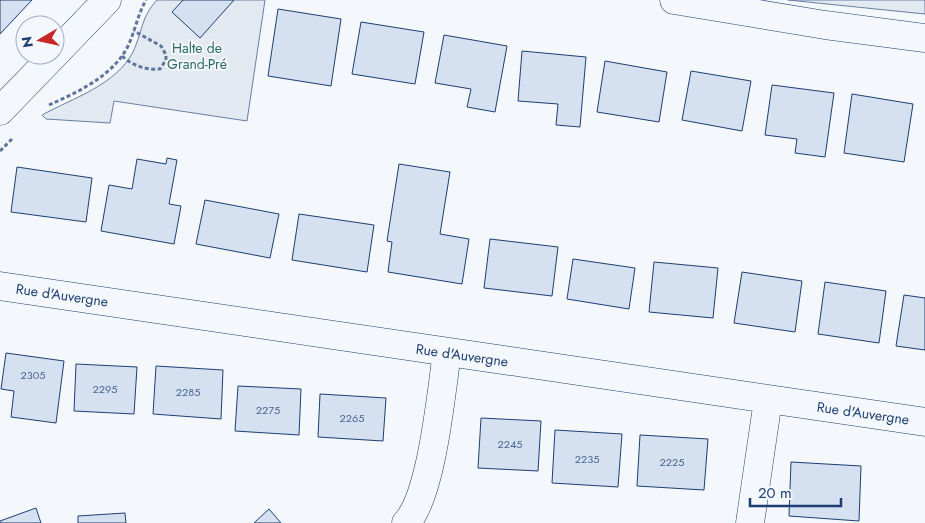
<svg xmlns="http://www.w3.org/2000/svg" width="925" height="523" font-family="Jost,sans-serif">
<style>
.green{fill:#e3e9f0;stroke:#687fa3}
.building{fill:#d5e0f0;stroke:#1d3f73}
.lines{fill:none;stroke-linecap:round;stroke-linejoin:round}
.minor-casing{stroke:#1d3f73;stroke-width:29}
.tertiary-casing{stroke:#1d3f73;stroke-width:29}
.path{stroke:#5e769c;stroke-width:3;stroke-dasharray:4 2.5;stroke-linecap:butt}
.minor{stroke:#f4f7fb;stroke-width:28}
.tertiary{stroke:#f4f7fb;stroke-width:28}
.labels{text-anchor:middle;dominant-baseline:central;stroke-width:4;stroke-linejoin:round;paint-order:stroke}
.number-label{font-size:11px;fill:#4b6792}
.park-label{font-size:14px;fill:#2c6c60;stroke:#f4f7fb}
.street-label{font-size:14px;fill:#1d3f73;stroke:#f4f7fb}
</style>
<rect width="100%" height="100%" fill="#f4f7fb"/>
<path class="green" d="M157,0H265L247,121L114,101L110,123L46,119L42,115C73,98 116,85 133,52C142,33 141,17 157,0Z
M788,0H925V14Z"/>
<path class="building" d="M0,0H32L0,34Z
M183,0H234L200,38L172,12Z
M278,9L341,19L331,86L268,76Z
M361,22L424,32L415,84L352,74Z
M444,35L507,46L495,112L467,107L471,89L435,83Z
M522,51L586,57L580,127L556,125L558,104L518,101Z
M605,61L667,72L659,122L597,112Z
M691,71L751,81L742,131L682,120Z
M772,85L834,93L825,157L795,153L797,139L765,135Z
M852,94L913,104L904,162L844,153Z
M167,158L177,160L169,204L181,206L174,244L101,231L109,185L132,189L137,159L166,164Z
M399,164L450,172L440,234L469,239L462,284L388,272L392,242L387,241Z
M17,167L92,178L86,222L11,212Z
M205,200L279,214L270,258L196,244Z
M299,214L374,225L367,272L292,260Z
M490,239L558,247L552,296L484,288Z
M573,259L635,268L629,309L567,299Z
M654,262L718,268L713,318L649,312Z
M742,272L802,281L795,332L734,323Z
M825,282L886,291L879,343L818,334Z
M904,295L925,298V350L896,346Z
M6,353L64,361L56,423L11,417L14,391L1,389Z
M76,364L137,367L134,414L74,411Z
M156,366L223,370L221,419L153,414Z
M238,386L301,389L299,435L235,431Z
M320,394L386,398L383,441L318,437Z
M481,418L541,421L538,471L478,468Z
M555,430L622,434L618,487L552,483Z
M640,435L708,439L704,490L637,486Z
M791,462L861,466L859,521L789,516Z
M36,508L41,523H0V521Z
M269,509L281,523H254Z
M125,513L126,523H78V516Z"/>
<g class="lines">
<g class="minor-casing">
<path id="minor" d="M55,54L107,0
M0,111L54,55
M0,286L925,422
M406,523C432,496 441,393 447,353
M750,523L768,400"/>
</g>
<g class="tertiary-casing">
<path id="tertiary" d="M674,0L825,25L925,38"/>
</g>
<path class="path" d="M122,56C133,66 146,70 160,69L166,60V55L161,46L134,31
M49,105C78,92 113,76 128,46C135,31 138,14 146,0
M0,151L12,139"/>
<use href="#minor" class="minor"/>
<use href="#tertiary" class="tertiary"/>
</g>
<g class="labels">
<g class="number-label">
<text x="33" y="375">2305</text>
<text x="105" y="389">2295</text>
<text x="188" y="392">2285</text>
<text x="268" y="410">2275</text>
<text x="352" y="418">2265</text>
<text x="510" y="444">2245</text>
<text x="587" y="459">2235</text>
<text x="672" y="462">2225</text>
</g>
<g class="park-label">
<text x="197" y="48">Halte de<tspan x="197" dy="16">Grand-Pré</tspan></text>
</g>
<g class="street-label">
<text transform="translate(62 295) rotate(8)">Rue d'Auvergne</text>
<text transform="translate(462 355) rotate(8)">Rue d'Auvergne</text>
<text transform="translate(863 413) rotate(8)">Rue d'Auvergne</text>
</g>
</g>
<g transform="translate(40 40) rotate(261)"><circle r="24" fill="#f4f7fb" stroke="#9eadc5"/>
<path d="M0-4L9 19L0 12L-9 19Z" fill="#c62828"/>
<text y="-8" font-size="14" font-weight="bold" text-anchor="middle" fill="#1d3f73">N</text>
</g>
<path d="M750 498v8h91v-8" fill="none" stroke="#1d3f73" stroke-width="2.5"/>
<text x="758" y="498" font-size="15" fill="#1d3f73" stroke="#f4f7fb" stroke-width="4" paint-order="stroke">20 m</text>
</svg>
